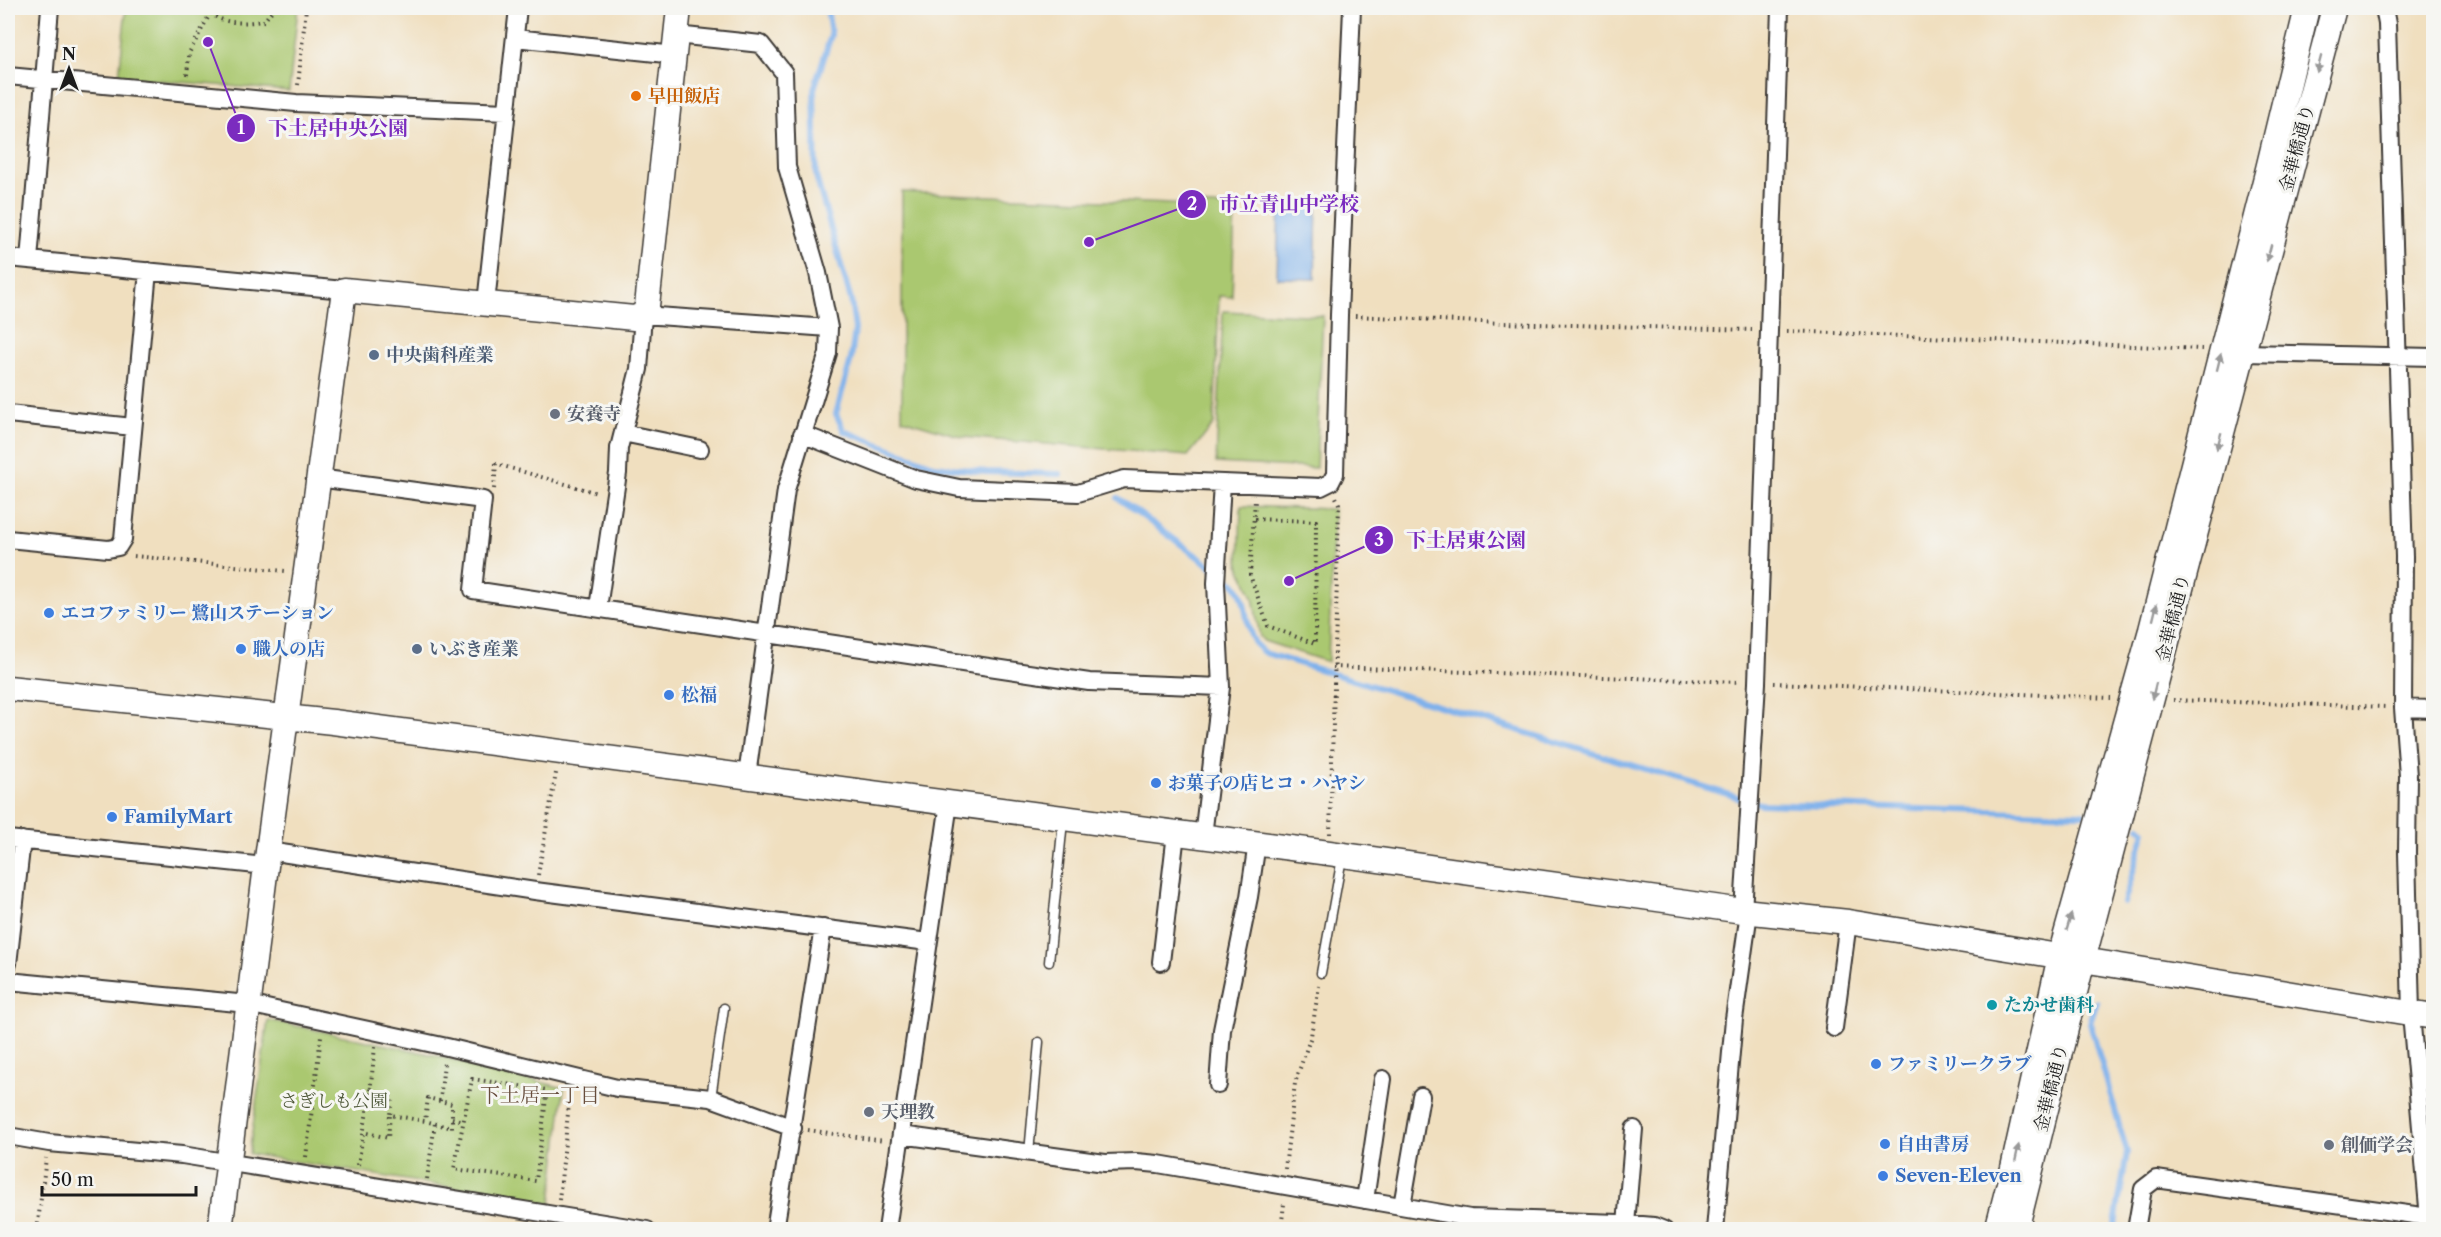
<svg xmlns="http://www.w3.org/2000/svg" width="2441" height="1237" font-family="'Libre Caslon Text','Noto Serif JP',serif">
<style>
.green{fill:#aac870;stroke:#637246;stroke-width:1.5}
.water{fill:#7fb1eb;stroke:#4e6684;stroke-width:1.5}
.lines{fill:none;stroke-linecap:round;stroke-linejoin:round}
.stream{stroke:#7fb1eb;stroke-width:6}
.lane-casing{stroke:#3c3934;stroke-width:11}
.street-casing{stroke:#3c3934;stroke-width:20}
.secondary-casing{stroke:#3c3934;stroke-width:27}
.path{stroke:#3c3934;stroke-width:4;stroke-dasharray:1.5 4.5;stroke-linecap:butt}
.lane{stroke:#fff;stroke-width:8}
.street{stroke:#fff;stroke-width:16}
.secondary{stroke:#fff;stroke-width:24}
.oneway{fill:#999}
.food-dot{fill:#e8710a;stroke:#f6f6f2;stroke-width:2}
.service-dot{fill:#5c6f8a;stroke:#f6f6f2;stroke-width:2}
.worship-dot{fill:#6b7280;stroke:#f6f6f2;stroke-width:2}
.shop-dot{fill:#3f7fe0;stroke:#f6f6f2;stroke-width:2}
.culture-dot{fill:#0f9aa8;stroke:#f6f6f2;stroke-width:2}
.labels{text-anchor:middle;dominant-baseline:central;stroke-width:6;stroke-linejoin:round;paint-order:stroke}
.food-label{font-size:18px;font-weight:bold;fill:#c56008;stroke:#f6f6f2;text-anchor:start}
.street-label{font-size:18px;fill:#1c1c1c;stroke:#f6f6f2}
.service-label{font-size:18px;font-weight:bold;fill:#4e5e75;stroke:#f6f6f2;text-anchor:start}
.worship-label{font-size:18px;font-weight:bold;fill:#5b616d;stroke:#f6f6f2;text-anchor:start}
.shop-label{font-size:18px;font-weight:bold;fill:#366cbe;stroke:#f6f6f2;text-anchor:start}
.culture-label{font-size:18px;font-weight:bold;fill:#0d838f;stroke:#f6f6f2;text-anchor:start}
.park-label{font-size:18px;fill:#4e5839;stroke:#f6f6f2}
.neighbourhood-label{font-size:20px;fill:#674d3c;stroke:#f6f6f2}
.leader{fill:none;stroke:#7b2cbf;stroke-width:2}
.callout-dot{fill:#7b2cbf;stroke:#f6f6f2;stroke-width:2}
.mark-label{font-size:18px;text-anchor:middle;font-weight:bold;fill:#fff}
.callout-label{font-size:20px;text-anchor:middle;font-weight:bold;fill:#7b2cbf;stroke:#f6f6f2;stroke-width:6;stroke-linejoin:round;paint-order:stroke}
</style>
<rect width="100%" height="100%" fill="#f6f6f2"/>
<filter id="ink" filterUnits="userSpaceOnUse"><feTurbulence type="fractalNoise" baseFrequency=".0167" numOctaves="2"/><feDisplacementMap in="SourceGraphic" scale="12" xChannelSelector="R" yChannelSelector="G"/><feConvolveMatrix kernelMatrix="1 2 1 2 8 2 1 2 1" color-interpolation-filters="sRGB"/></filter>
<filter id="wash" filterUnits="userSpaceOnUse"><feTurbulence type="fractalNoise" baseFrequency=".008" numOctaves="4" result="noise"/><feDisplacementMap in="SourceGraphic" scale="24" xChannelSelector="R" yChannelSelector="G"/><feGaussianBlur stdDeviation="1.35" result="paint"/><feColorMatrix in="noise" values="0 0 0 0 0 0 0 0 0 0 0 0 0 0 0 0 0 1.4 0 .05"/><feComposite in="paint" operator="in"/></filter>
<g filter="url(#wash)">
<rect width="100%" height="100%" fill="#f0dfbf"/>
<path class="green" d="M126,8H298L289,91L119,77Z
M902,192L1235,207L1232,297L1219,296L1214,424L1188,456L962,437L902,419Z
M1223,311L1323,316L1316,468L1216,463Z
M1241,506L1334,509L1328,662L1264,641L1260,637L1253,597L1239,565Z
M268,1020L434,1055L564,1088L551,1204L249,1154Z"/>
<path class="water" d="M1279,203L1317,204L1315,279L1277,278Z"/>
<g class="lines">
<path class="stream" d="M827,8L831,35L814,89L816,176L851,300L855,329L851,359L836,414L844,431L936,466L986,472L1060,474
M1118,498L1235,584C1252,605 1241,638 1265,653L1760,804L2083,814
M2124,903L2145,831L2140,827
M2097,1002L2090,1023L2127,1152L2114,1230"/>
</g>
</g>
<g filter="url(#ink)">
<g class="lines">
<g class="lane-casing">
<path id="lane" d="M1049,962L1063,821
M1321,973L1342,858
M711,1098L724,1008
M1029,1153L1039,1042"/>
</g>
<g class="street-casing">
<path id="street" d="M2384,8L2387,24L2404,557L2403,708L2408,776L2407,852L2411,1014L2430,1230
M676,35L761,44L784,73L787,167L818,273L829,328L828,353L786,490L747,776
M515,38L675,55
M8,76L296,103L506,112
M8,258L344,290
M29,260L50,8
M486,303L518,8
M2242,353L2434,357
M8,414L133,427
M623,433L700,449
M802,434L916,479L959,488L1078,493L1124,479L1321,487L1331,482L1335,474L1339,315L1352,8
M318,478L483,500L473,590L1089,682L1221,687
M8,539L108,549L118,547L123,539L148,271
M598,608L618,473L619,448L639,369L643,315L829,328
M2403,708L2434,709
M1203,836L1221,687L1216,583L1222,483
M8,839L266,866
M268,851L535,891L928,942
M1743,911L1757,683L1780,8
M1161,962L1176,833
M8,964L22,840
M8,981L248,1004L447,1047L617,1088L711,1098L793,1128
M1834,1028L1848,922
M1218,1085L1222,1030L1249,897L1257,843
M901,1135L1105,1163L1136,1162L1158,1164L1470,1218L1619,1223L1654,1226L1664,1230
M8,1136L49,1143L182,1155L647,1230
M1365,1200L1383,1079
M1402,1206L1421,1096
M1626,1224L1634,1129
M775,1230L823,928
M887,1230L949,803
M1715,1230L1734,1019L1749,912
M2136,1230L2143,1189L2156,1179L2429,1217"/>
</g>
<g class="secondary-casing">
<path id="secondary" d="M8,688L333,722L1329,853L1743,911L1848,922L2434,1017
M220,1230L266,866L344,290L634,318L643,315L647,306L679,8
M1997,1230L2013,1168L2060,956L2151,630L2268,169L2307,8
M2016,1230L2083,960L2334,8"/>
</g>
<path class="path" d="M207,8C218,26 246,23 264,21L274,8
M187,75L189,53L210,14
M298,85L306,8
M1355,316L1501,323L1752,330
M1787,331L2202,349
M494,489L496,464L597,493
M1255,519L1316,521L1315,644L1268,626L1250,575L1255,500
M134,556L285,571
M1333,667L1740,682
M1774,683L2111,698
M2173,700L2387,707
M1330,834L1339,504L1336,497
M538,875L556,773
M375,1047L370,1092L392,1096L390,1115
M472,1079L547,1090L536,1181L454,1169Z
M440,1101L444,1063
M452,1118L463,1121
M808,1130L884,1141
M367,1133L388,1138L390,1115L425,1121L428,1098L452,1104V1128L425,1121
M306,1157L321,1036
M358,1165L371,1087
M1285,1169L1295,1083L1311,1036L1319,986
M427,1179L435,1123
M559,1200L570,1094
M37,1230L46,1158
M1281,1230L1284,1204"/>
<use href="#lane" class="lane"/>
<use href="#street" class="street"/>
<use href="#secondary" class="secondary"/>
</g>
<defs><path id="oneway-solid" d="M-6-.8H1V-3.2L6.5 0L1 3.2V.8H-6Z" transform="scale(1.5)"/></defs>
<g class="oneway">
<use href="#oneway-solid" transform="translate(2319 64) rotate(105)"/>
<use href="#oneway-solid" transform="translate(2269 253) rotate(105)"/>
<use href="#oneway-solid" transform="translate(2219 362) rotate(-76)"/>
<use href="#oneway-solid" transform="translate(2219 441) rotate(105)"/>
<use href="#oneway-solid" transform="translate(2155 612) rotate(-76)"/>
<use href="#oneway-solid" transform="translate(2154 691) rotate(104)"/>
<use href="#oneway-solid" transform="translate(2069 922) rotate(-74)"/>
<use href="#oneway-solid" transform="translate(2017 1153) rotate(-78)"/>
</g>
</g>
<circle class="food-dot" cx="636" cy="96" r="6"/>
<g class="service-dot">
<circle cx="374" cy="355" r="6"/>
<circle cx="417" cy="649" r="6"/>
</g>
<g class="worship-dot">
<circle cx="555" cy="414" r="6"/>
<circle cx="869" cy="1112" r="6"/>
<circle cx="2329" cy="1145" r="6"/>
</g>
<g class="shop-dot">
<circle cx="49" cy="613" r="6"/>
<circle cx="241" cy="649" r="6"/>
<circle cx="669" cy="695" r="6"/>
<circle cx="1156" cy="783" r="6"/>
<circle cx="112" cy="817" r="6"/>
<circle cx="1876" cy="1064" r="6"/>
<circle cx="1885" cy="1144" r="6"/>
<circle cx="1883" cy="1176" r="6"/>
</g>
<circle class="culture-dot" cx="1992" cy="1005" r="6"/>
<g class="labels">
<g class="food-label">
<text x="648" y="96">早田飯店</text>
</g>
<g class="street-label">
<text transform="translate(2297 148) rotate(-75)">金華橋通り</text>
<text transform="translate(2173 618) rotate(-76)">金華橋通り</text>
<text transform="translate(2051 1088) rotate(-76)">金華橋通り</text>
</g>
<g class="service-label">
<text x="386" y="355">中央歯科産業</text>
<text x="429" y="649">いぶき産業</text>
</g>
<g class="worship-label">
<text x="567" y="414">安養寺</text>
<text x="881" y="1112">天理教</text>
<text x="2341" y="1145">創価学会</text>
</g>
<g class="shop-label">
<text x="61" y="613">エコファミリー 鷺山ステーション</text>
<text x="253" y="649">職人の店</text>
<text x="681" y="695">松福</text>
<text x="1168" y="783">お菓子の店ヒコ・ハヤシ</text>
<text x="124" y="817">FamilyMart</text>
<text x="1888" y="1064">ファミリークラブ</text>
<text x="1897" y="1144">自由書房</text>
<text x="1895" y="1176">Seven-Eleven</text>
</g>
<g class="culture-label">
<text x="2004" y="1005">たかせ歯科</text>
</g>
<g class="park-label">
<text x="334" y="1101">さぎしも公園</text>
</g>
<g class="neighbourhood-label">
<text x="540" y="1095">下土居一丁目</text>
</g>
</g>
<path class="leader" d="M208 42L241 128M1089 242L1192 204M1289 581L1379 540"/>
<g class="callout-dot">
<circle cx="208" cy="42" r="6"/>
<circle cx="1089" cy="242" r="6"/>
<circle cx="1289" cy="581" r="6"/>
<circle cx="241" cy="128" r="15"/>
<circle cx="1192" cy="204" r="15"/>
<circle cx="1379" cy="540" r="15"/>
</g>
<g class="mark-label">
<text x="241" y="134">1</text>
<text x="1192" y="210">2</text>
<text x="1379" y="546">3</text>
</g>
<g class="callout-label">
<text x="338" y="135">下土居中央公園</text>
<text x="1289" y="211">市立青山中学校</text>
<text x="1466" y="547">下土居東公園</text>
</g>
<rect width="2441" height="1237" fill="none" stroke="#f6f6f2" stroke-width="30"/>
<g transform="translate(69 69)" stroke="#f6f6f2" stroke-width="4.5" paint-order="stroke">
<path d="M0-4.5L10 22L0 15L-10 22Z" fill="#1c1c1c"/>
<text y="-9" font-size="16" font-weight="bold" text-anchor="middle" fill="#1c1c1c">N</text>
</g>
<path d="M42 1186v9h154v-9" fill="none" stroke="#1c1c1c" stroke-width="3"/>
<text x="51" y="1186" font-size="18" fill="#1c1c1c" stroke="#f6f6f2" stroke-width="4.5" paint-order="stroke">50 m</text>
</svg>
